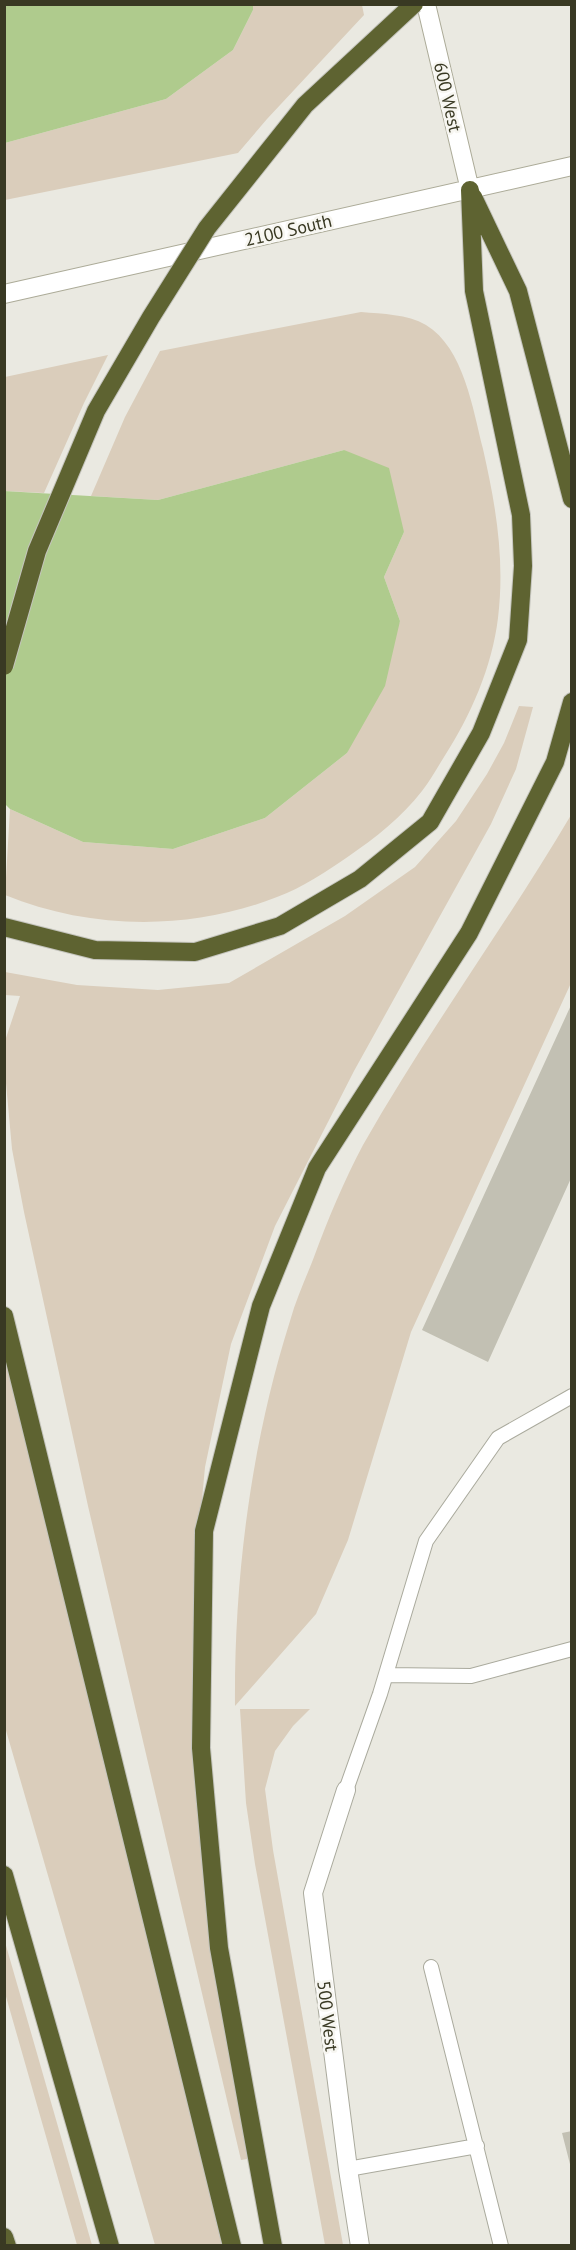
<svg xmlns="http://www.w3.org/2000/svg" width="576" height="2250" font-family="'PT Sans',sans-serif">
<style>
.green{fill:#dacdbb}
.water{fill:#afcb8d}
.building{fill:#c2c0b3}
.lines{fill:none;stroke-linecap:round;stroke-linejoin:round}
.lane-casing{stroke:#aaaa9d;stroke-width:16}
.street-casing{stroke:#aaaa9d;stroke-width:20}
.secondary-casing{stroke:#acab98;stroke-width:20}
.highway-casing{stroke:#c4c4bd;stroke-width:20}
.lane{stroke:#fff;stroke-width:14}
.street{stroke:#fff;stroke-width:18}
.secondary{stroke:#fff;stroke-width:18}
.highway{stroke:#5e6331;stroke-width:18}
.highway-bridge-casing{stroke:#c4c4bd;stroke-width:20;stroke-linecap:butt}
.highway-bridge{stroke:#5e6331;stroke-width:18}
.labels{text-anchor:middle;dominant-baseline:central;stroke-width:5;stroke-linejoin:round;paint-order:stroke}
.street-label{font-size:18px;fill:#393923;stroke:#f7f6f1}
</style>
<rect width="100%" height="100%" fill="#eae9e1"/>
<path class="green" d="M253,5H362L364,15L267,119L238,153L5,200V143L166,99L233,50L253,10Z
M361,312C383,314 407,314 426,325C464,348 473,410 483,449C496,506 505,560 498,618C492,667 471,715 444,757C437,768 430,781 422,791C402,817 375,838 349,856C327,871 302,888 277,897C191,931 90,930 5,895L10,809L83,842L173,849L265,818L347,753L400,621L384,577L404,532L344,450L158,500L91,496L125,417L160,351Z
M108,355L84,403L44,493L5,491V377Z
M519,706L533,707L516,769L491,824L354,1071L275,1226L231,1344L205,1467L195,1575L203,1854L264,2156L241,2160L88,1506L24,1212L12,1149L5,1072L4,1044L20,996L5,995V972L77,985L158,990L229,983L345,916L415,867L456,821L487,774L504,743Z
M571,815V983L411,1332L348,1540L316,1614L235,1706C234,1577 251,1444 290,1321C296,1299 306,1278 314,1257C328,1219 344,1181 363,1145C427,1032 505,927 571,815Z
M4,1328L222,2245H155L5,1727Z
M240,1709H310L293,1726L275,1751L265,1789L273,1850L343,2245H325L255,1864L246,1803Z
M5,1942L92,2245H77L5,1993Z"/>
<path class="water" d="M5,4H253V10L233,50L166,99L5,143Z
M344,450L389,468L404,532L384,577L400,621L385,686L347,753L265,818L173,849L83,842L10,809L4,803V491L158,500Z"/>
<path class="building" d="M572,1003V1176L488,1362L422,1330Z
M572,2131V2168H571L562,2133Z"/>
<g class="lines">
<g class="lane-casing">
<path id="lane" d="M386,1675L471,1676L572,1649
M346,1790L380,1694L426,1541L498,1438L572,1396
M431,1967L501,2246
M348,2169L477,2146"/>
</g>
<g class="street-casing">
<path id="street" d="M346,1790L313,1893L348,2169L360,2246"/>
</g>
<g class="secondary-casing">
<path id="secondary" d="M426,4L470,190
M4,294L572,166"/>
</g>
<g class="highway-casing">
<path id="highway" d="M473,197L518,291L572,499
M4,927L95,950L195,952L280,926L360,879L430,822L481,733L518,640L523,566L521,515L474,291L470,190
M4,1316L232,2246
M4,1875L110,2246
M4,2237L7,2246
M273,2246L219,1948L201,1748L204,1531L261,1306L317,1168L469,933L555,762L572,702"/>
</g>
<use href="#lane" class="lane"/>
<use href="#street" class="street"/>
<use href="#secondary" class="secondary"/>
<use href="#highway" class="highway"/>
<g class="highway-bridge-casing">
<path id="highway-bridge" d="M4,666L37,551L96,411L151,317L207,228L305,105L414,4"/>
</g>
<use href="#highway-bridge" class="highway-bridge"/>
</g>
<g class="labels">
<g class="street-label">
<text transform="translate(448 97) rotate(77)">600 West</text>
<text transform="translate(288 230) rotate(-13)">2100 South</text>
<text transform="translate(328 2016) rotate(83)">500 West</text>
</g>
</g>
<rect width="576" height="2250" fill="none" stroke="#393923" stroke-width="12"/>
</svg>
